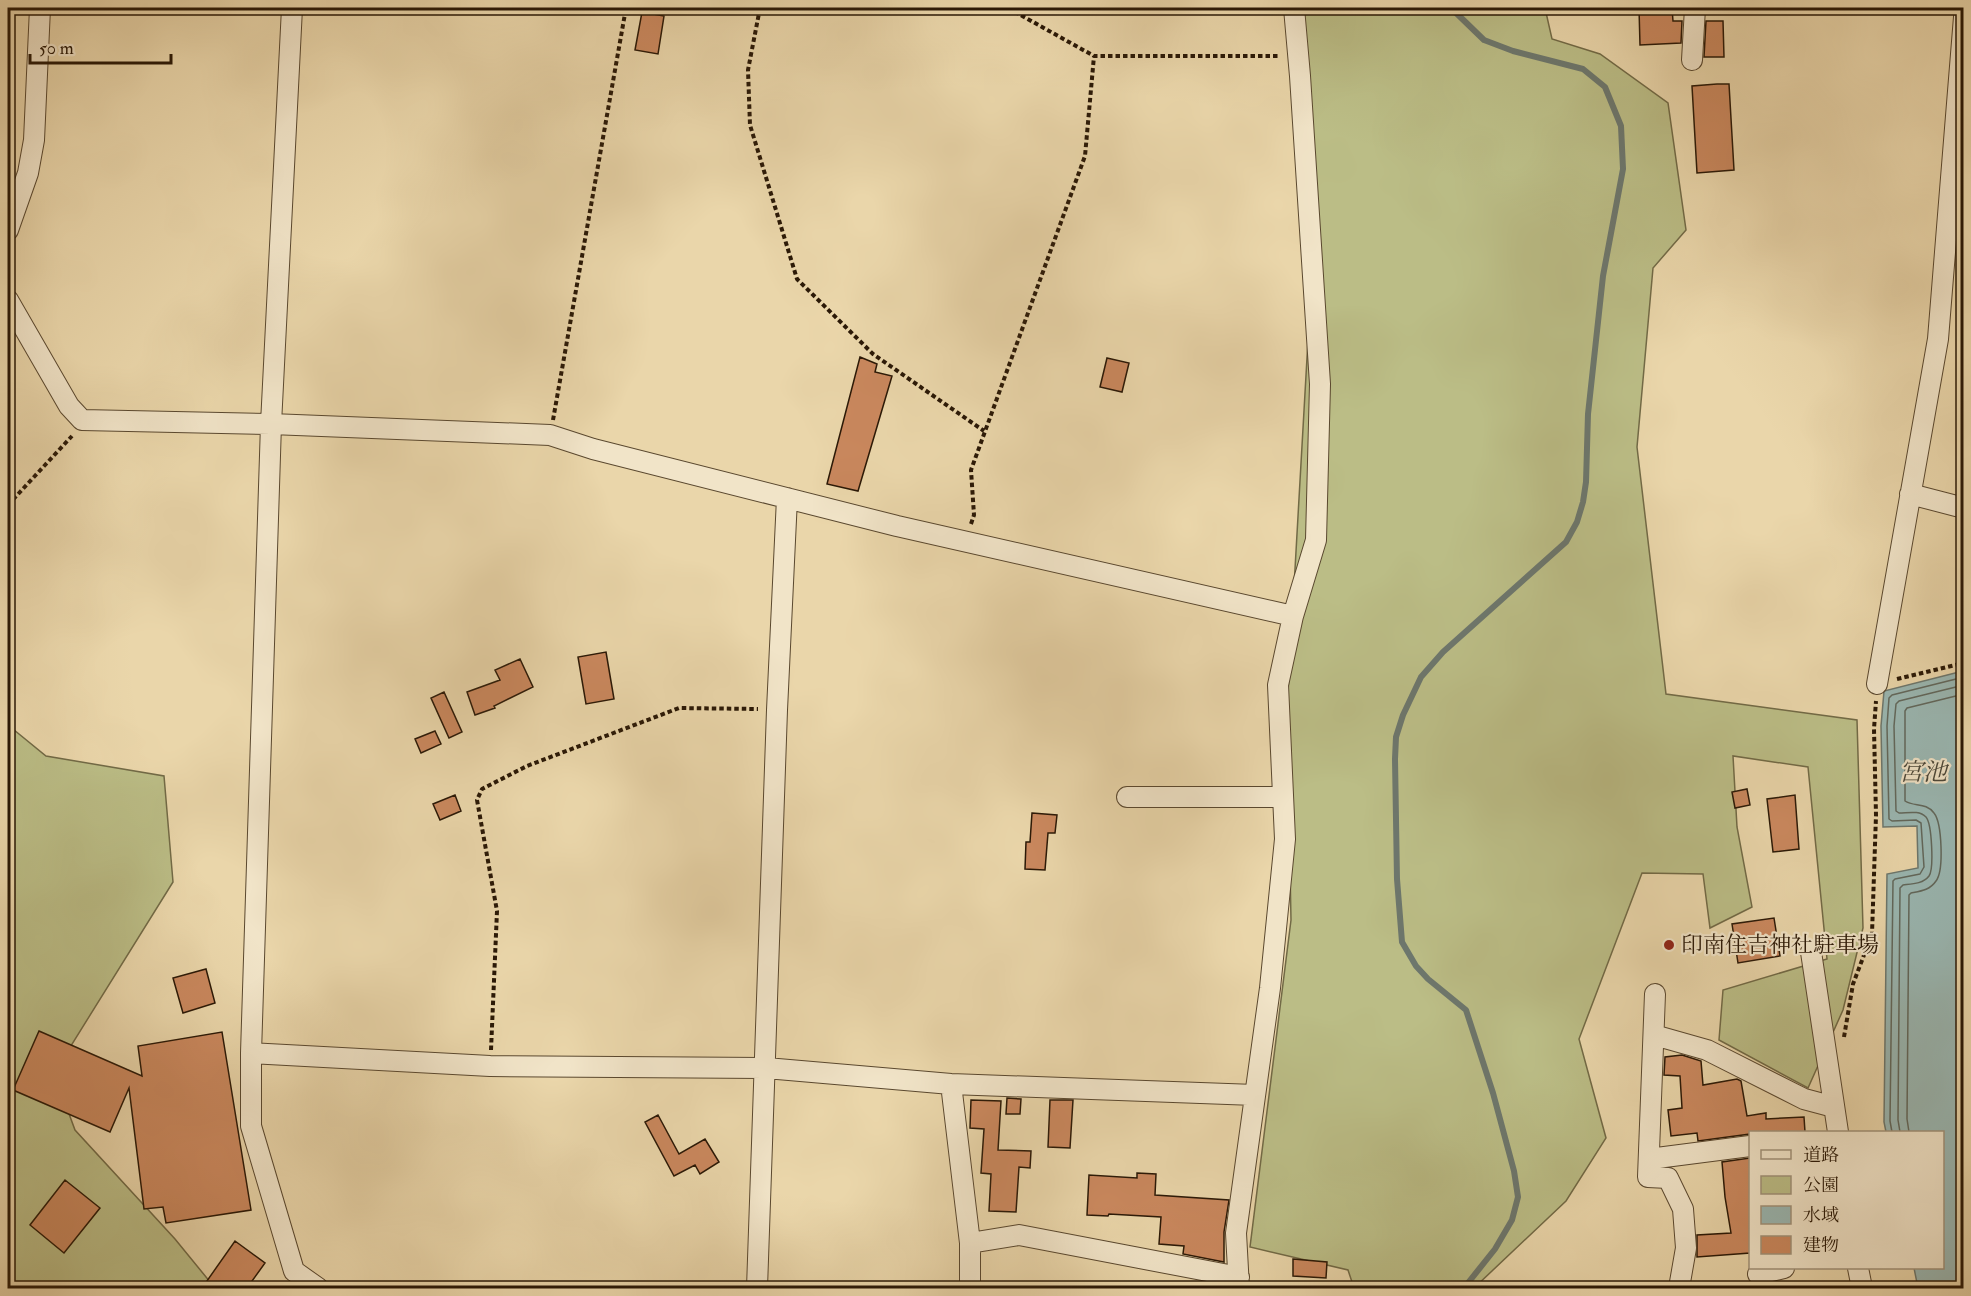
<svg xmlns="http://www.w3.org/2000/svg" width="1971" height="1296" font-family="'IM FELL Double Pica','Noto Serif JP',serif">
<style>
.green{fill:#bbbd86;stroke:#726a46;stroke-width:1.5}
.water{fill:#9ab7b2;stroke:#6d776d;stroke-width:1.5}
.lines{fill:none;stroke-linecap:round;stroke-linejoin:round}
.shore{stroke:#62685c;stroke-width:1.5}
.stream{stroke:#6d776d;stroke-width:6}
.building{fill:#ca885e;stroke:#2a1806;stroke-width:1.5}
.minor-casing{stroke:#5a482f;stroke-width:22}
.path{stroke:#2a1806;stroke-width:4;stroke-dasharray:4.5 3;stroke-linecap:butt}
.minor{stroke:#f1e4c8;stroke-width:20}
.poi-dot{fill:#8f2418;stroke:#f1e4c8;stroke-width:2}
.labels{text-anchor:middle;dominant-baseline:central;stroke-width:4.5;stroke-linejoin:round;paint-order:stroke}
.poi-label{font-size:22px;fill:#2a1806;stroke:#f1e4c8;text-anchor:start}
.water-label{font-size:24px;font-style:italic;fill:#4c483a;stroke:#f1e4c8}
</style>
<rect width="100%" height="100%" fill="#ead6aa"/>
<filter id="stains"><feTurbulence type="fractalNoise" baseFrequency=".00333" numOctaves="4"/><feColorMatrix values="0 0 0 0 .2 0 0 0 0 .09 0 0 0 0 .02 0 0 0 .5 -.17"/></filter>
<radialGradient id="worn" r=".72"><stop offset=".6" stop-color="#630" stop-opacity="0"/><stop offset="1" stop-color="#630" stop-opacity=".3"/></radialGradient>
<path class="green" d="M1294,8H1545L1552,39L1600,54L1668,103L1686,230L1653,268L1637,447L1666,694L1857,720L1863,928L1843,1010L1808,1088L1719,1040L1723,990L1827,959L1808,767L1733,756L1737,827L1752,907L1710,928L1703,874L1642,873L1579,1039L1606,1138L1566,1201L1474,1288H1354L1348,1270L1250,1247L1291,920L1287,710L1315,217Z
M8,725L46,756L164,776L173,882L54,1073L75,1130L175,1239L215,1288H8Z"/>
<path class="water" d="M1963,671V1288H1918L1914,1268H1942V1132H1886L1884,1122L1887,874L1918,868L1917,826L1883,827L1881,726L1884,691Z"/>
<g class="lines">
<path class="shore" d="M1892,1132L1890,1121L1893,881L1895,879L1920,874L1924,867L1921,823L1916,820L1892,821L1889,819L1887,726L1889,698L1892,695L1964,677
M1900,1132L1898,1120L1900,888L1903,885C1911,884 1923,884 1929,876C1934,869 1932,824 1926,817C1919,810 1908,813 1899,813L1896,811L1894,726L1896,704L1899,701L1964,685
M1909,1132L1907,1119L1909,895L1911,893C1921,891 1930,890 1936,881C1944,871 1942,823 1934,813C1926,802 1914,807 1905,801V711L1907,708L1964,694"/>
<path class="stream" d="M1451,8L1484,40L1513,51L1583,69L1605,87L1621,126L1623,169L1603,276L1588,414L1586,482L1583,502L1577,522L1566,542L1443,652L1421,677L1403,715L1396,737L1395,759L1397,879L1402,942L1416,966L1428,979L1466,1010L1493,1093L1514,1171L1518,1197L1512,1220L1495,1249L1464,1288"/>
</g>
<path class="building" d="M1639,8H1672L1673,21H1682L1681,43L1640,45Z
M642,12L664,16L658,54L635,50Z
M1706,21H1723L1724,57H1704Z
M1717,84H1729L1734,170L1697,173L1692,86Z
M860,357L877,364L875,372L892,376L858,491L827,484Z
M1107,358L1129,363L1122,392L1100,387Z
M606,652L614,699L586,704L578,657Z
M520,659L533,687L494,706L495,708L475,715L467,692L500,680L495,670Z
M444,692L462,732L449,738L431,698Z
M435,731L441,744L421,753L415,739Z
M1747,789L1750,805L1735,808L1732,792Z
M455,795L461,811L440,820L433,804Z
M1795,795L1799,849L1773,852L1767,799Z
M1032,813L1057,815L1055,833H1048L1045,870L1025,869L1026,842H1030Z
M1774,918L1780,956L1738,963L1732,924Z
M206,969L215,1003L183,1013L173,978Z
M39,1031L142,1076L138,1046L222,1032L251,1210L166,1223L163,1207L144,1209L129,1088L110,1132L13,1090Z
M1682,1055L1701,1061L1703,1085L1737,1079L1741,1081L1747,1116L1766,1113V1119L1804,1117L1805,1132H1750V1134L1698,1141L1697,1133L1671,1136L1668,1110L1682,1108L1680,1076L1664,1075L1665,1057Z
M1007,1098L1021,1099L1020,1114H1006Z
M971,1100L1001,1101L998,1150L1031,1151L1030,1168L1019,1167L1016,1212L989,1211L991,1174L981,1173L984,1129L970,1128Z
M1050,1100H1073L1070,1148L1048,1147Z
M658,1115L679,1154L705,1139L719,1162L700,1174L695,1165L674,1176L645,1122Z
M1750,1158V1253L1697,1257V1235L1731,1233L1725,1197L1722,1162Z
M1137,1173L1156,1174L1155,1195L1229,1200L1224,1232V1262L1183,1254L1184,1246L1159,1244L1161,1217L1109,1214L1108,1216L1087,1215L1089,1175L1137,1178Z
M65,1180L100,1208L64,1253L30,1225Z
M235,1241L265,1263L247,1288H202Z
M1293,1259L1327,1262L1326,1278L1293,1276Z"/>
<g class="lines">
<g class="minor-casing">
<path id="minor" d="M292,8L271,424L251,1053V1126L294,1271L318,1288
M1692,60L1695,8
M8,230L28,173L34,140L40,8
M8,300L69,406L82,420L271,424L550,435L593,449L897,526L1293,616
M1910,494L1964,508
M1877,684L1938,339L1964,17
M1127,797H1283
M1811,952L1838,1132
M1655,994L1648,1177L1668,1178L1683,1209L1686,1248L1679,1288
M1654,1035L1707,1050L1804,1099L1834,1107
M251,1053L490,1066L766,1068L951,1084L1255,1095
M951,1084L970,1243
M1649,1159L1750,1146
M1858,1268L1862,1288
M1758,1274L1784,1268
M757,1288L777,710L787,498
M970,1288V1243L1019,1235L1239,1277
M1239,1288L1236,1233L1270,988L1285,839L1278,685L1293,616L1316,540L1320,384L1300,76L1294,8"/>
</g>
<path class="path" d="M760,8L748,70L750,125L797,279L873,354L984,431
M1008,8L1094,56H1279
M553,420L626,8
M8,505L72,436
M971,524L974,515L971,470L1085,156L1094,56
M1897,679L1964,663
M1844,1037L1853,984L1872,934L1876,815L1874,729L1876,701
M491,1050L497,911L477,800L482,789L527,766L679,708L758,709"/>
<use href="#minor" class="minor"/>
</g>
<circle class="poi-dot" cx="1669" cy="945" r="6"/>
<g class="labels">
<g class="poi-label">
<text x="1681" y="945">印南住吉神社駐車場</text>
</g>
<g class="water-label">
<text x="1923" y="772">宮池</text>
</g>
</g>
<rect width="1971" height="1296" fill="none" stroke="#ead6aa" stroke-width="30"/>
<rect x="9" y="9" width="1953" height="1278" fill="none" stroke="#2a1806" stroke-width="3"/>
<rect x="15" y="15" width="1941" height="1266" fill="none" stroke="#2a1806" stroke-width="1.5"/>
<rect x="1749" y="1131" width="195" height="138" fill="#f1e4c8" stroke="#a1927a" stroke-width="1.5"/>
<rect x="1761" y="1150" width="30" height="9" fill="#f1e4c8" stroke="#a1927a" stroke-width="1.5"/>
<text x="1803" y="1161" font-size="18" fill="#2a1806">道路</text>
<rect x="1761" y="1176" width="30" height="18" fill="#bbbd86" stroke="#a1927a" stroke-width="1.5"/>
<text x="1803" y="1191" font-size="18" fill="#2a1806">公園</text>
<rect x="1761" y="1206" width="30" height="18" fill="#9ab7b2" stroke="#a1927a" stroke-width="1.5"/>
<text x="1803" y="1221" font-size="18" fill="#2a1806">水域</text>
<rect x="1761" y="1236" width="30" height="18" fill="#ca885e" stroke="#a1927a" stroke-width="1.5"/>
<text x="1803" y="1251" font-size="18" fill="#2a1806">建物</text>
<path d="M30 54v9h141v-9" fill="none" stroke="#2a1806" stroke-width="3"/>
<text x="39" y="54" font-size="18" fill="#2a1806" stroke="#f1e4c8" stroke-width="4.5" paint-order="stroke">50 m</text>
<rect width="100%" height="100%" filter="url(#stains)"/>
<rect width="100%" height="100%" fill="url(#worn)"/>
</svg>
